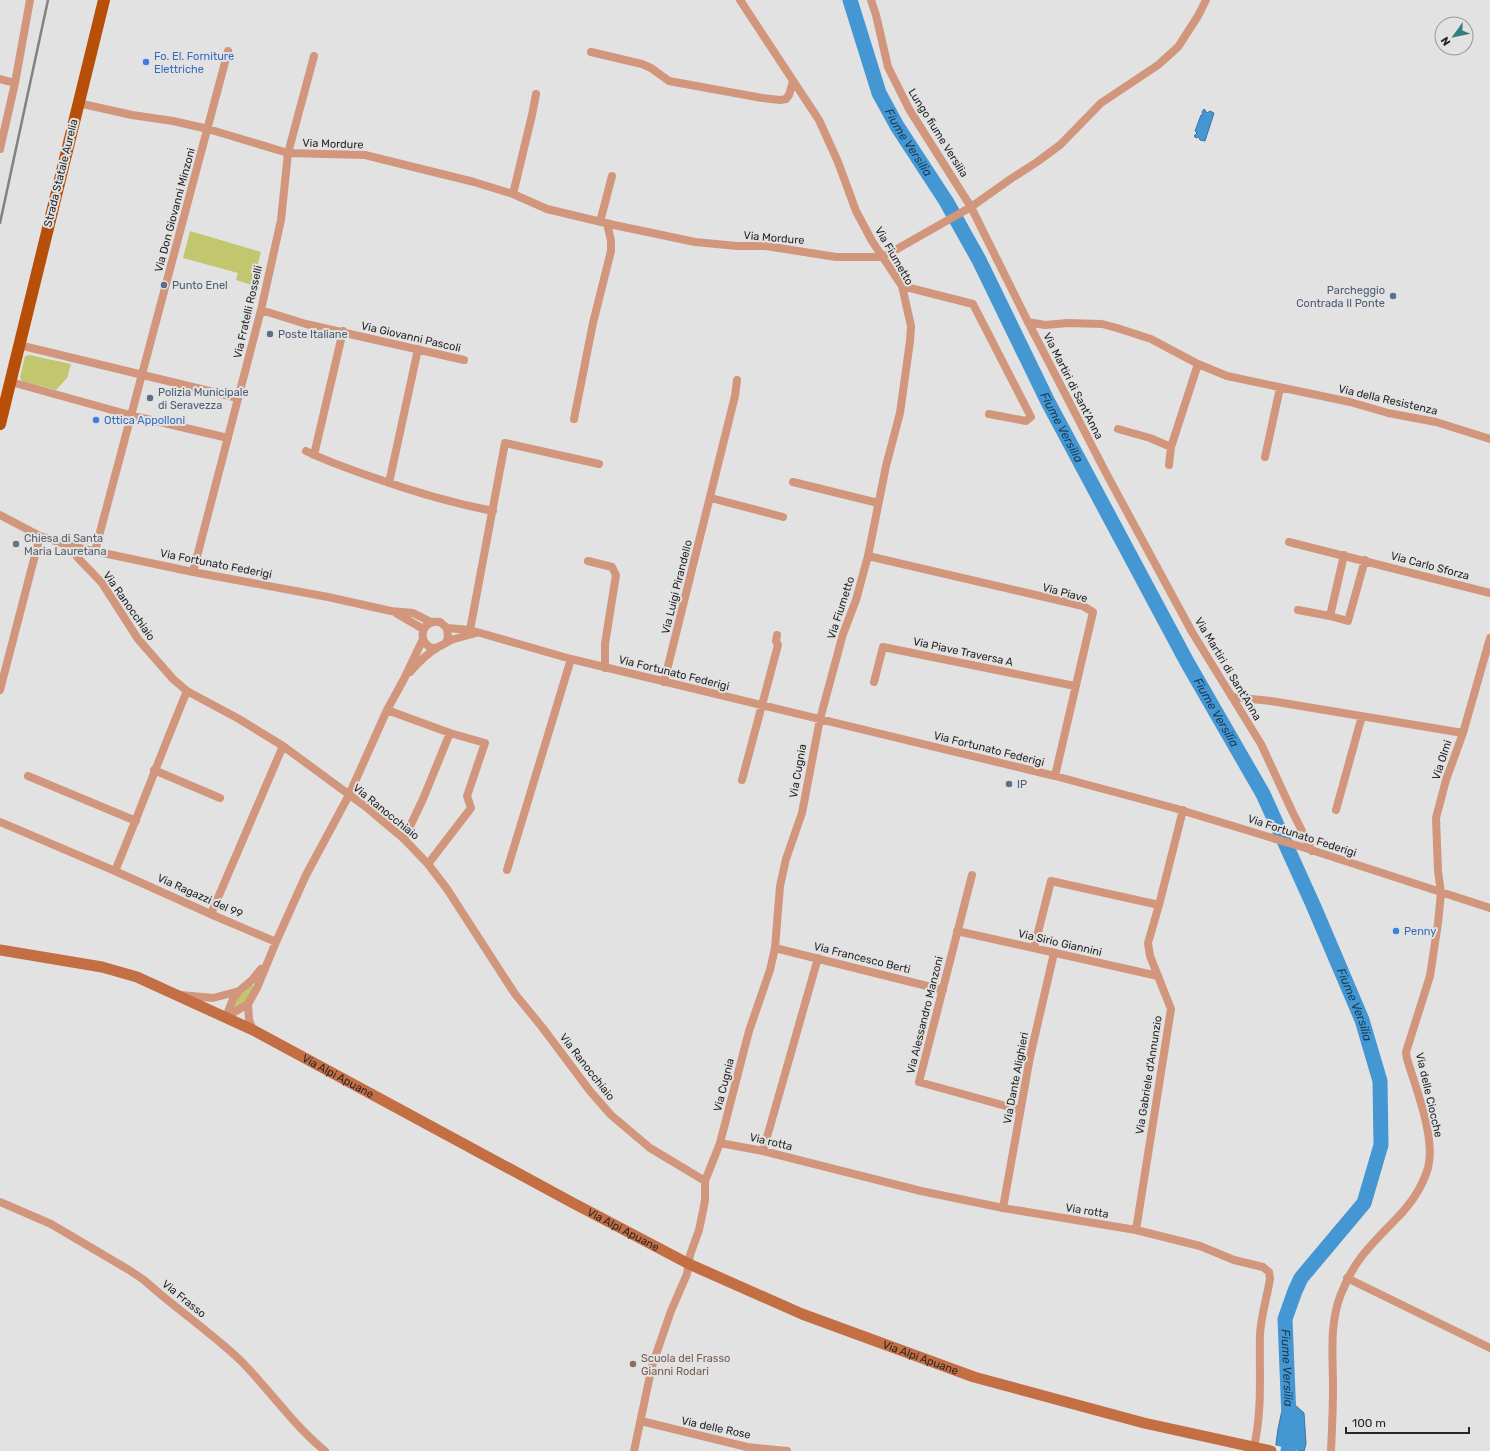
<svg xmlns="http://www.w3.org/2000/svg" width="1490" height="1451" font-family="Rubik,sans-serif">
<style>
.green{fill:#c1c66f}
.water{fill:#4497d3;stroke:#3b75a0}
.pier{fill:#e2e2e3}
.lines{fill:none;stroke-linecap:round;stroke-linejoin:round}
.river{stroke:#4497d3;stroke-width:15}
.minor{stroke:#d1967b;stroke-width:8}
.secondary{stroke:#c46e44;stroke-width:11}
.primary{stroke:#b84f08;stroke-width:12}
.rail{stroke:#828283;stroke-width:2.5}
.shop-dot{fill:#3f7fe0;stroke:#e2e2e3;stroke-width:1.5}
.service-dot{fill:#5c6f8a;stroke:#e2e2e3;stroke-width:1.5}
.worship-dot{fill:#6b7280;stroke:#e2e2e3;stroke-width:1.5}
.education-dot{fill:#8d6e63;stroke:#e2e2e3;stroke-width:1.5}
.labels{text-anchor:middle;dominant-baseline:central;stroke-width:4;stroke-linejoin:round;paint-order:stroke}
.shop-label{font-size:11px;fill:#366cbe;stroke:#e2e2e3;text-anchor:start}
.street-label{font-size:11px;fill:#272728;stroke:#e2e2e3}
.service-label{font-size:11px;fill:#4e5e75;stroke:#e2e2e3;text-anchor:start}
.worship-label{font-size:11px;fill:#5b616d;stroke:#e2e2e3;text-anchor:start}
.education-label{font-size:11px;fill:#785e54;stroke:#e2e2e3;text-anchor:start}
.water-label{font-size:12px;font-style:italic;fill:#173a53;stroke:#e2e2e3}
</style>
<rect width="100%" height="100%" fill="#e2e2e3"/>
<path class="green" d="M190,231L261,252L252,285L236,280L238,273L183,258Z
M29,355L71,364L67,378L56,390L22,381L20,378L25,356Z
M252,985L254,986L245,1003L234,1008C235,998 245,991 252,985Z"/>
<path class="water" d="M1204,109L1205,110L1207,113L1210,111L1214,113L1205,141L1200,140L1199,137L1196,138L1194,136L1197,133L1195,131L1201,115H1203L1202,112Z
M1285,1396L1304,1413L1306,1444L1304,1451H1275L1278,1429Z"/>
<path class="pier" d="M1274,1445L1299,1451H1273Z"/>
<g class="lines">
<path class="river" id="s1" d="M850,0L879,93L897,126L946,201L979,260L1048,402L1187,662L1263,794L1314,907L1362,1020L1380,1081L1381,1145L1364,1203L1301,1278L1295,1291L1285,1319L1290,1444L1288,1451"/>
<path class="minor" d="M871,0L876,15L888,67L909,109L971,207L1028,322L1106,473L1192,632L1261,744L1292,811L1312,851
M591,52L642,64L651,68L669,81L762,98L780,100L786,99L789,95L793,81
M0,79L15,83
M78,103L132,115L173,121L208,129L288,153L365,155L474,182L513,194L547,209L614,225L695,242L737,246H766L836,257H882L890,253L971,207L1012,178L1037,162L1060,145L1101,103L1158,65L1178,47L1198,16L1206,0
M0,149L15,83L30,0
M513,194L532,115L536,94
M600,222L612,176
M902,286L973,304L1031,417L1026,421L989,414
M261,310L306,324L464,360
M1028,322L1045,325L1068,323L1102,324L1117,328L1151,339L1198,364L1227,376L1350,402L1388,413L1436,422L1490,439
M19,345L238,398
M11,382L130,415L228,438
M574,419L593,323L611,251V241L607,223
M1118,429L1150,438L1171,447
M306,451C328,462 352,470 375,478C414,492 452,503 493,511
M314,455L343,331
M1265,457L1280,388
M1169,465L1171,447L1198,364
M793,482L878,503
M389,483L418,349
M711,498L783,517
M0,515L40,536L70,546L193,572L328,597L391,611L413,613L431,622
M1289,542L1490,593
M70,546L78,558L102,583L138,639L173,679L187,691L239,719L283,746L366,807L404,839L428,864L447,889L515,994L542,1027L590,1091L611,1115L650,1148L705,1181
M95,551L228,51
M868,556L1083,606L1093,612L1055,776
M588,561L612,567L616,575L605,644V668
M193,572L261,310L281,220L288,153L314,56
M1298,610L1330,616L1348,621L1365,560
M396,613L423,629
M1330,616L1344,555
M447,628L470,630L571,659L1055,776L1174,808L1302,847L1490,908
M470,630L505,443L599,464
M446,642L448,638L447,628L440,622C428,620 421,628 423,639C432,657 442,643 454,639C461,637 469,635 476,633
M410,672C418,663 426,654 437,648
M664,682L735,396L737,380
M874,682L883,647L1075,686
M0,690L40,536
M1232,697L1271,701L1463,733
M387,710L450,733L485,743L467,796L471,808L428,864
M154,770L220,798
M28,776L136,821
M742,780L778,645L776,641L777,635
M1336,810L1362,716
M0,822L115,871L215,916L276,942
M404,839L423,799L450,733
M507,870L571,659
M115,871C140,811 162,751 187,691
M972,875L919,1082L1020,1110
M211,914L283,746
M957,931L1158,976
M775,948L943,990
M1034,948L1051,881L1159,905
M181,995L213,998L239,991L252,980L261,969
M248,1004L249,1020L253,1030
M226,1017L248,1004L257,988L276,942L306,875L349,795L387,710L404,679L423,639
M226,1017L233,999L239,991
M720,1143L763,1151L921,1191L1003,1208L1136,1230L1200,1246L1234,1260L1263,1267L1269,1272L1270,1279C1267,1297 1261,1316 1260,1334C1259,1374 1263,1411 1253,1451
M763,1151L818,958
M0,1202L51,1224L129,1270L144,1280C175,1308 209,1331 240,1360C269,1389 294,1426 325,1451
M1003,1208L1030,1057L1054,953
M1136,1230L1171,1009L1150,956L1148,943L1159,905L1183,810
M1347,1278L1490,1348
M641,1421L747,1447L787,1451
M634,1451L652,1366L671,1311L687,1274L690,1255L699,1230L703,1211L705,1200V1181L720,1143L749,1031L770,970L775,948L780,886L786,859L802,813L820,719L843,634L856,600L868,556L886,466L900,413L910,341L911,326L902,286L872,241L856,211L838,162L819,120L740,0
M1331,1451C1332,1430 1333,1408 1333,1387C1333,1356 1329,1324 1341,1294C1354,1260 1371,1245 1396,1219C1410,1205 1422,1188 1428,1168C1436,1139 1416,1088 1407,1059L1406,1052L1430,976L1438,923L1441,893L1438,871L1436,818L1446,780L1463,733L1490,638"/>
<path class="secondary" id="s2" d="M0,950L102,967L137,977L253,1030L573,1203L689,1264L802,1314L974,1377L1144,1423L1271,1451"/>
<path class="primary" d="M0,424L104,0"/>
<path class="rail" d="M0,223L48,0"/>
</g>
<g class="shop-dot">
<circle cx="146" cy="62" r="4"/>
<circle cx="96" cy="420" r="4"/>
<circle cx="1396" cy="931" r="4"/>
</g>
<g class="service-dot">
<circle cx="164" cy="285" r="4"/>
<circle cx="1393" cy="296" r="4"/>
<circle cx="270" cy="334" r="4"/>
<circle cx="150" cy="398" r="4"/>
<circle cx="1009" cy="784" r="4"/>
</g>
<circle class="worship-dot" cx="16" cy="544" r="4"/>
<circle class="education-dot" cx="633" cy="1364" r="4"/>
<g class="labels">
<g class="shop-label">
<text x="154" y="56">Fo. El. Forniture<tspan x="154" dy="13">Elettriche</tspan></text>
<text x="104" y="420">Ottica Appolloni</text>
<text x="1404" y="931">Penny</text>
</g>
<g class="street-label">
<text transform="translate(938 133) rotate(58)">Lungo fiume Versilia</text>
<text transform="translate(333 144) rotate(2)">Via Mordure</text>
<text transform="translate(61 173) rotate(-76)">Strada Statale Aurelia</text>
<text transform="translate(175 210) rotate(-75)">Via Don Giovanni Minzoni</text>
<text transform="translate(774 238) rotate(5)">Via Mordure</text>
<text transform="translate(894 256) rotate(60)">Via Fiumetto</text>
<text transform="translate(248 312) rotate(-77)">Via Fratelli Rosselli</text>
<text transform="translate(411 337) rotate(13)">Via Giovanni Pascoli</text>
<text transform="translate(1073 386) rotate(63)">Via Martiri di Sant'Anna</text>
<text transform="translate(1388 400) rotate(13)">Via della Resistenza</text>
<text transform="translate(216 564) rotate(11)">Via Fortunato Federigi</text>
<text transform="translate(1430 566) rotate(15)">Via Carlo Sforza</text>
<text transform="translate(677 587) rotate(-76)">Via Luigi Pirandello</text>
<text transform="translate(1065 593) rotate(15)">Via Piave</text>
<text transform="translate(129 606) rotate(55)">Via Ranocchiaio</text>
<text transform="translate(841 608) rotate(-72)">Via Fiumetto</text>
<text transform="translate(963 652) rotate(12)">Via Piave Traversa A</text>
<text transform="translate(1228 669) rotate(59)">Via Martiri di Sant'Anna</text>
<text transform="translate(674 673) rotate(14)">Via Fortunato Federigi</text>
<text transform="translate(989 749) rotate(14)">Via Fortunato Federigi</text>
<text transform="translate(1442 760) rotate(-72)">Via Olmi</text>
<text transform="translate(798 771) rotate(-80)">Via Cugnia</text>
<text transform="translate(386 812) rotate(39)">Via Ranocchiaio</text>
<text transform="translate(1302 836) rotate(18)">Via Fortunato Federigi</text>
<text transform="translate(200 896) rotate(24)">Via Ragazzi del 99</text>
<text transform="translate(1060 943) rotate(13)">Via Sirio Giannini</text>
<text transform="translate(862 958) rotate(14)">Via Francesco Berti</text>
<text transform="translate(925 1015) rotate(-76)">Via Alessandro Manzoni</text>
<text transform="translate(587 1067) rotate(52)">Via Ranocchiaio</text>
<text transform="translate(1149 1075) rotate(-81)">Via Gabriele d'Annunzio</text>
<text stroke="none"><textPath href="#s2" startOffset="364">Via Alpi Apuane</textPath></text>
<text transform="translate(1016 1078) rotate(-79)">Via Dante Alighieri</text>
<text transform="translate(724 1085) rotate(-76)">Via Cugnia</text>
<text transform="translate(1429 1095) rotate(77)">Via delle Ciocche</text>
<text transform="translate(771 1142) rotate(13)">Via rotta</text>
<text transform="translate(1087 1211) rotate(9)">Via rotta</text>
<text stroke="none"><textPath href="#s2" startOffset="688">Via Alpi Apuane</textPath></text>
<text transform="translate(184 1299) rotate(39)">Via Frasso</text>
<text stroke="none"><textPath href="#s2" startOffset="1012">Via Alpi Apuane</textPath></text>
<text transform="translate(716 1428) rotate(12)">Via delle Rose</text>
</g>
<g class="service-label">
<text x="172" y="285">Punto Enel</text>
<text x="1385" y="290" text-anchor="end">Parcheggio<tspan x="1385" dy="13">Contrada Il Ponte</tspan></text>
<text x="278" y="334">Poste Italiane</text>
<text x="158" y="392">Polizia Municipale<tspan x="158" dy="13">di Seravezza</tspan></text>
<text x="1017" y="784">IP</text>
</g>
<g class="worship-label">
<text x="24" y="538">Chiesa di Santa<tspan x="24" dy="13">Maria Lauretana</tspan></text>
</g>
<g class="education-label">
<text x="641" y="1358">Scuola del Frasso<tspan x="641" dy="13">Gianni Rodari</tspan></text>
</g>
<g class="water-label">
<text stroke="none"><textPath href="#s1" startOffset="155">Fiume Versilia</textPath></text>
<text stroke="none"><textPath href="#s1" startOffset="479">Fiume Versilia</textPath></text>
<text stroke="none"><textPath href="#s1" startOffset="803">Fiume Versilia</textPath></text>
<text stroke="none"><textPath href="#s1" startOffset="1127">Fiume Versilia</textPath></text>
<text stroke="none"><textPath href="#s1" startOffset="1523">Fiume Versilia</textPath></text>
</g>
</g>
<g transform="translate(1454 36) rotate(237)"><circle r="19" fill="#e2e2e3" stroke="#979798"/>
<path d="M0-3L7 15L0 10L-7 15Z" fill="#357e7b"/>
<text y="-6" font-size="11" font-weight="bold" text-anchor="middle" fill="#272728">N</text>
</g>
<path d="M1346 1427v6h123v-6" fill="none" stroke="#272728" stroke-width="2"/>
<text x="1352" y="1427" font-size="12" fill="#272728" stroke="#e2e2e3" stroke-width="3" paint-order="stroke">100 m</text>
</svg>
